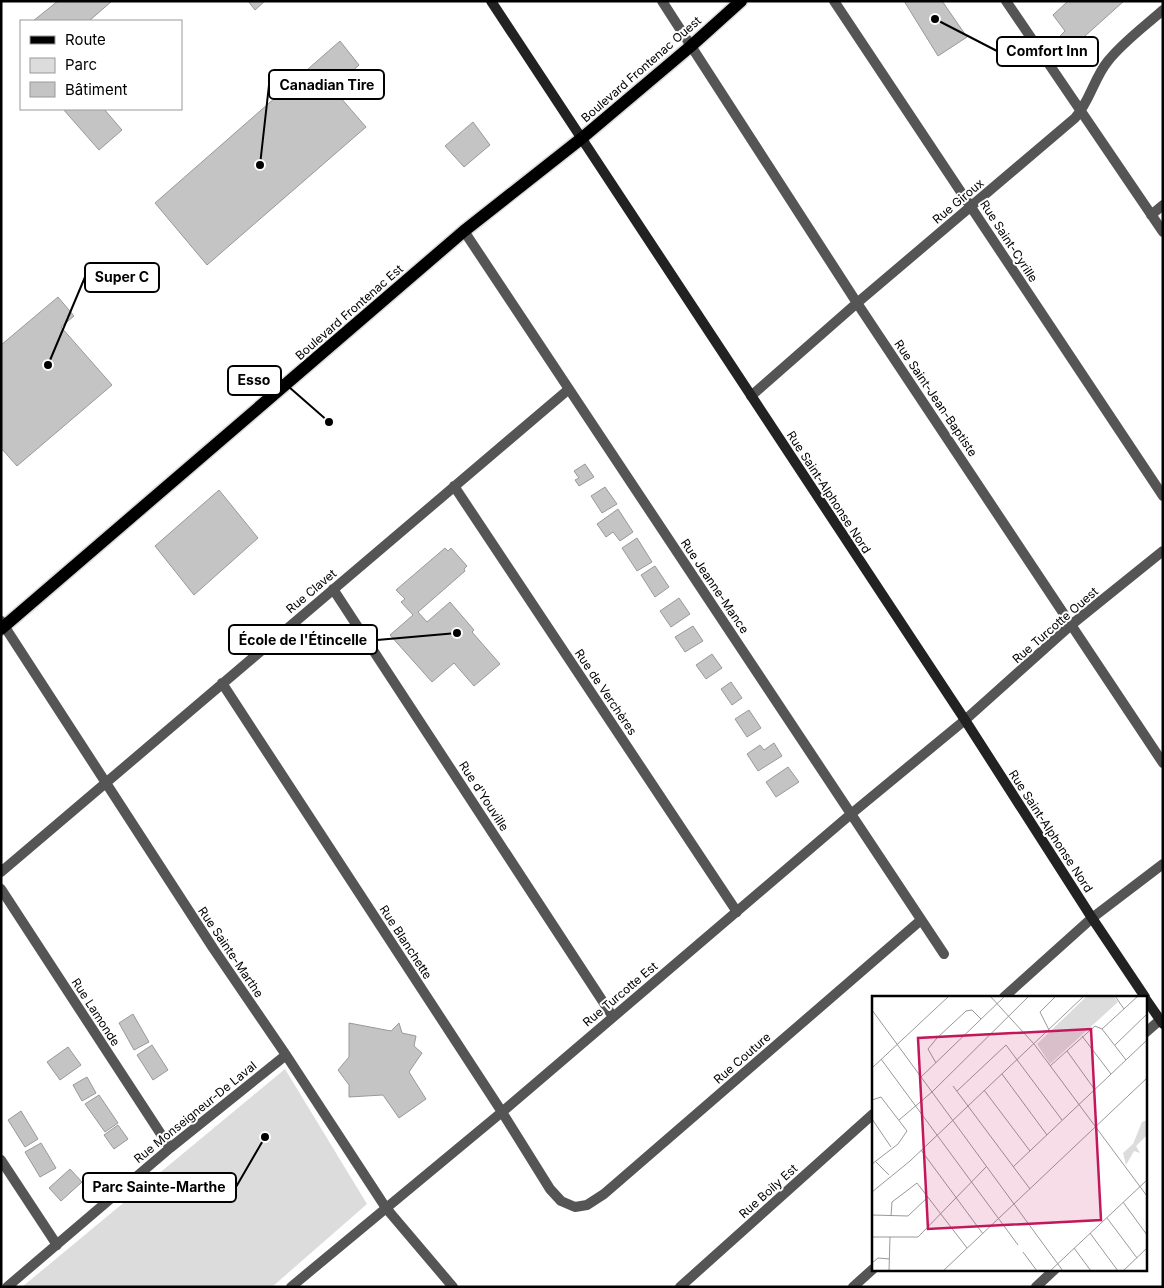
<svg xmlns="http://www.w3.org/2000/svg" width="1164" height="1288" font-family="Inter,sans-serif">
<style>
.green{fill:#dcdcdc}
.building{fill:#c4c4c4;stroke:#999}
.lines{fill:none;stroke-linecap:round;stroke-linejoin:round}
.primary-casing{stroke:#dbdbdb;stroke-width:15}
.street{stroke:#555;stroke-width:10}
.secondary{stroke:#222;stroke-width:10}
.primary{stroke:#000;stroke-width:12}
.labels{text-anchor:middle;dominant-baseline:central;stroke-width:4;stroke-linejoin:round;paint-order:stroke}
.street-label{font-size:12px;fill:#000;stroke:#fff}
.inset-road{fill:none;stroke:#999;stroke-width:1}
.view{fill:#c2185b;fill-opacity:0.15;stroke:#c2185b;stroke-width:2.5}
.inset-edge{fill:none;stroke:#000;stroke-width:2.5}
.leader{fill:none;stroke:#000;stroke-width:2}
.callout-dot{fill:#000;stroke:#fff;stroke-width:2}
.callout{fill:#fff;stroke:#000;stroke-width:2}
.callout-label{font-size:14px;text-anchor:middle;font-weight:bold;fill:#000}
</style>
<rect width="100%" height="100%" fill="#fff"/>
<path class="green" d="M285,1069L367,1204L272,1287H22Z"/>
<path class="building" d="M58,1H112L89,21H33Z
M248,1H265L255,10Z
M904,1H942L967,37L938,56Z
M1068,1H1124L1066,53L1056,40L1065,31L1053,15Z
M340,41L359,65L333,89L366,127L207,265L155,203Z
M63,109H104L122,130L99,150Z
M473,122L490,145L464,167L445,146Z
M58,297L74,316L61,327L112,385L17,466L1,448V345Z
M585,464L594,477L579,486L575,480L579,478L574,471Z
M605,487L617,504L602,513L591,496Z
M219,490L258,538L194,595L155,546Z
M618,509L633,532L620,541L613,532L606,537L597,524Z
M637,538L652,562L637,571L622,548Z
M445,548L448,551L451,548L467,566L464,569L465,571L418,612L427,622L450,602L474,630L472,632L500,664L474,686L454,663L432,682L390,635L413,615L401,602L405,599L396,590Z
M655,566L669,587L655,597L641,575Z
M679,598L690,614L671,627L660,611Z
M693,626L703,641L685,652L675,637Z
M712,654L722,668L706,679L696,665Z
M731,682L742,698L732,705L721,689Z
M749,710L761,728L747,737L735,719Z
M774,743L782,756L758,771L747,754L760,745L764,750Z
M788,767L799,782L776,797L766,782Z
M133,1014L149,1042L134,1050L119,1023Z
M349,1023L391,1031L399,1023L402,1033L416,1036L414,1046L422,1053L409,1072L426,1099L399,1118L383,1095L349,1097V1085L338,1070L349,1057Z
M152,1045L168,1070L153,1080L137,1055Z
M68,1047L81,1065L60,1080L47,1062Z
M87,1077L96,1093L82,1101L73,1085Z
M99,1095L118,1123L105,1132L85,1104Z
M21,1111L38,1139L25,1147L8,1120Z
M118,1125L128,1139L114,1149L104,1135Z
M41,1143L56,1168L40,1177L25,1152Z
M70,1169L82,1182L61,1201L49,1188Z"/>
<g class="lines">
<g class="primary-casing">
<path id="primary" d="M1,629L464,231L582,138L691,46L741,1"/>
</g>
<path class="street" d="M662,1L857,303L1163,763
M834,1L1163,496
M1006,1L1163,232
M1151,215L1163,205
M464,231L944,954
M751,396L857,303L1075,118C1090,101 1094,78 1108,61C1123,42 1145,26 1163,10
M454,486L737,912
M333,589L613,1017
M1,621L213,948L286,1055L386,1208L453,1287
M222,683L502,1112L550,1189L561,1201L575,1207L587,1205L604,1194L921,920
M1,872L569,389
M1,889L170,1148
M1004,997L1092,918L1163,864
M1145,1033L1160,1020
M1,1160L57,1245
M7,1287L170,1148L286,1055
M291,1287L502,1112L851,814L965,720L1071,625L1163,551
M680,1287L873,1114
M853,1287L873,1269
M1036,1287L1055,1269"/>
<path class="secondary" d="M491,1L965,720L1092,918L1145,997
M1145,998L1163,1024"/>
<use href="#primary" class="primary"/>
</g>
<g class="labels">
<g class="street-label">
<text transform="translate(641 69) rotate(-41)">Boulevard Frontenac Ouest</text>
<text transform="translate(958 201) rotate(-40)">Rue Giroux</text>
<text transform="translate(1009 241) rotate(57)">Rue Saint-Cyrille</text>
<text transform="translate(349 312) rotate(-41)">Boulevard Frontenac Est</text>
<text transform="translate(936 398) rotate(56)">Rue Saint-Jean-Baptiste</text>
<text transform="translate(829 492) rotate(57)">Rue Saint-Alphonse Nord</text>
<text transform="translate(715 586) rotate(56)">Rue Jeanne-Mance</text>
<text transform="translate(311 591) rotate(-40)">Rue Clavet</text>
<text transform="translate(1055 625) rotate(-41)">Rue Turcotte Ouest</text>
<text transform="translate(606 692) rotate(56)">Rue de Verchères</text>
<text transform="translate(484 796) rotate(57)">Rue d'Youville</text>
<text transform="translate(1051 831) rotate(57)">Rue Saint-Alphonse Nord</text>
<text transform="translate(406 942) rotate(57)">Rue Blanchette</text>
<text transform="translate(231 952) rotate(56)">Rue Sainte-Marthe</text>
<text transform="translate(620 994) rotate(-40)">Rue Turcotte Est</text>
<text transform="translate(96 1012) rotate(57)">Rue Lamonde</text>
<text transform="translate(742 1058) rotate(-41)">Rue Couture</text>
<text transform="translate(195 1112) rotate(-39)">Rue Monseigneur-De Laval</text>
<text transform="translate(768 1191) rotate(-42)">Rue Boily Est</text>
</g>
</g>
<g transform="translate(872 996)">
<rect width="275" height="275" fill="#fff"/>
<path d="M215,0H241L246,6L178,68L165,48ZM275,124V139L264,150L268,157L262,155L254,169L251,157L261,148L270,126Z" fill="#dcdcdc"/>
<path class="inset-road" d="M118,0L162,48L275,200M243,0L252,13M0,14L191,275M230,33L266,0M177,34L168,16L184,0M210,40L239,78M243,49L275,18M195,55L223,94M9,63L146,249M64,67L56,53L65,42L94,15L100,14L109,23M178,70L223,30L230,33L254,64M0,72L77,0M130,78L175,139M49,81L133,0M81,90L158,193M112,94L158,155M85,95L134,49L190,124M0,104L9,101L35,135L26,148L0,168M0,123L19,151M27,124L60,96L157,0M49,154L111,238M3,165L17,179M141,171L275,44M0,196L38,165L212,0M251,206L275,239M0,219L36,220L56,201M19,220L20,206L45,187L95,252M235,222L265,262M218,237L246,275M0,241H46L114,171M202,252L219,275M151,256L165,275M0,267L6,262L18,263M17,275L18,241M71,275L275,82M178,275L275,184M251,275L275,252"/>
<path class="view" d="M219,33L229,224L56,233L46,42Z"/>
<rect width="275" height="275" class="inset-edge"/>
</g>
<path class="leader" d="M935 19L997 51M260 165L269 85M48 365L85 277M329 422L281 380M457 633L377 640M265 1137L236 1187"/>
<g class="callout-dot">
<circle cx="935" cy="19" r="5"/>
<circle cx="260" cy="165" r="5"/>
<circle cx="48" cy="365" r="5"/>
<circle cx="329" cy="422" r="5"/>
<circle cx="457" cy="633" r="5"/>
<circle cx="265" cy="1137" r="5"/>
</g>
<g class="callout">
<rect x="997" y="37" width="101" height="29" rx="5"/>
<rect x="269" y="70" width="115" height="29" rx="5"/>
<rect x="85" y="263" width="74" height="29" rx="5"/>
<rect x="228" y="366" width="53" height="29" rx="5"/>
<rect x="229" y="625" width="148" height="29" rx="5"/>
<rect x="83" y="1173" width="153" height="29" rx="5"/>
</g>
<g class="callout-label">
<text x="1047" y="56">Comfort Inn</text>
<text x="327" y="90">Canadian Tire</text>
<text x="122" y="282">Super C</text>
<text x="254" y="385">Esso</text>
<text x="303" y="645">École de l'Étincelle</text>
<text x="159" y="1192">Parc Sainte-Marthe</text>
</g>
<rect width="1164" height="1288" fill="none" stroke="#000000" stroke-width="5"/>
<rect x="20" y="20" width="162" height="90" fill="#ffffff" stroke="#999999"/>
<rect x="30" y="36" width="25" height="8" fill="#000000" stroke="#999999"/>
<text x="65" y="45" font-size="15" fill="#000000">Route</text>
<rect x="30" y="58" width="25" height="15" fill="#dcdcdc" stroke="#999999"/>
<text x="65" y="70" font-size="15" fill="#000000">Parc</text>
<rect x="30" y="82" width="25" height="15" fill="#c4c4c4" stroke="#999999"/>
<text x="65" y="95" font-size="15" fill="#000000">Bâtiment</text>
</svg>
